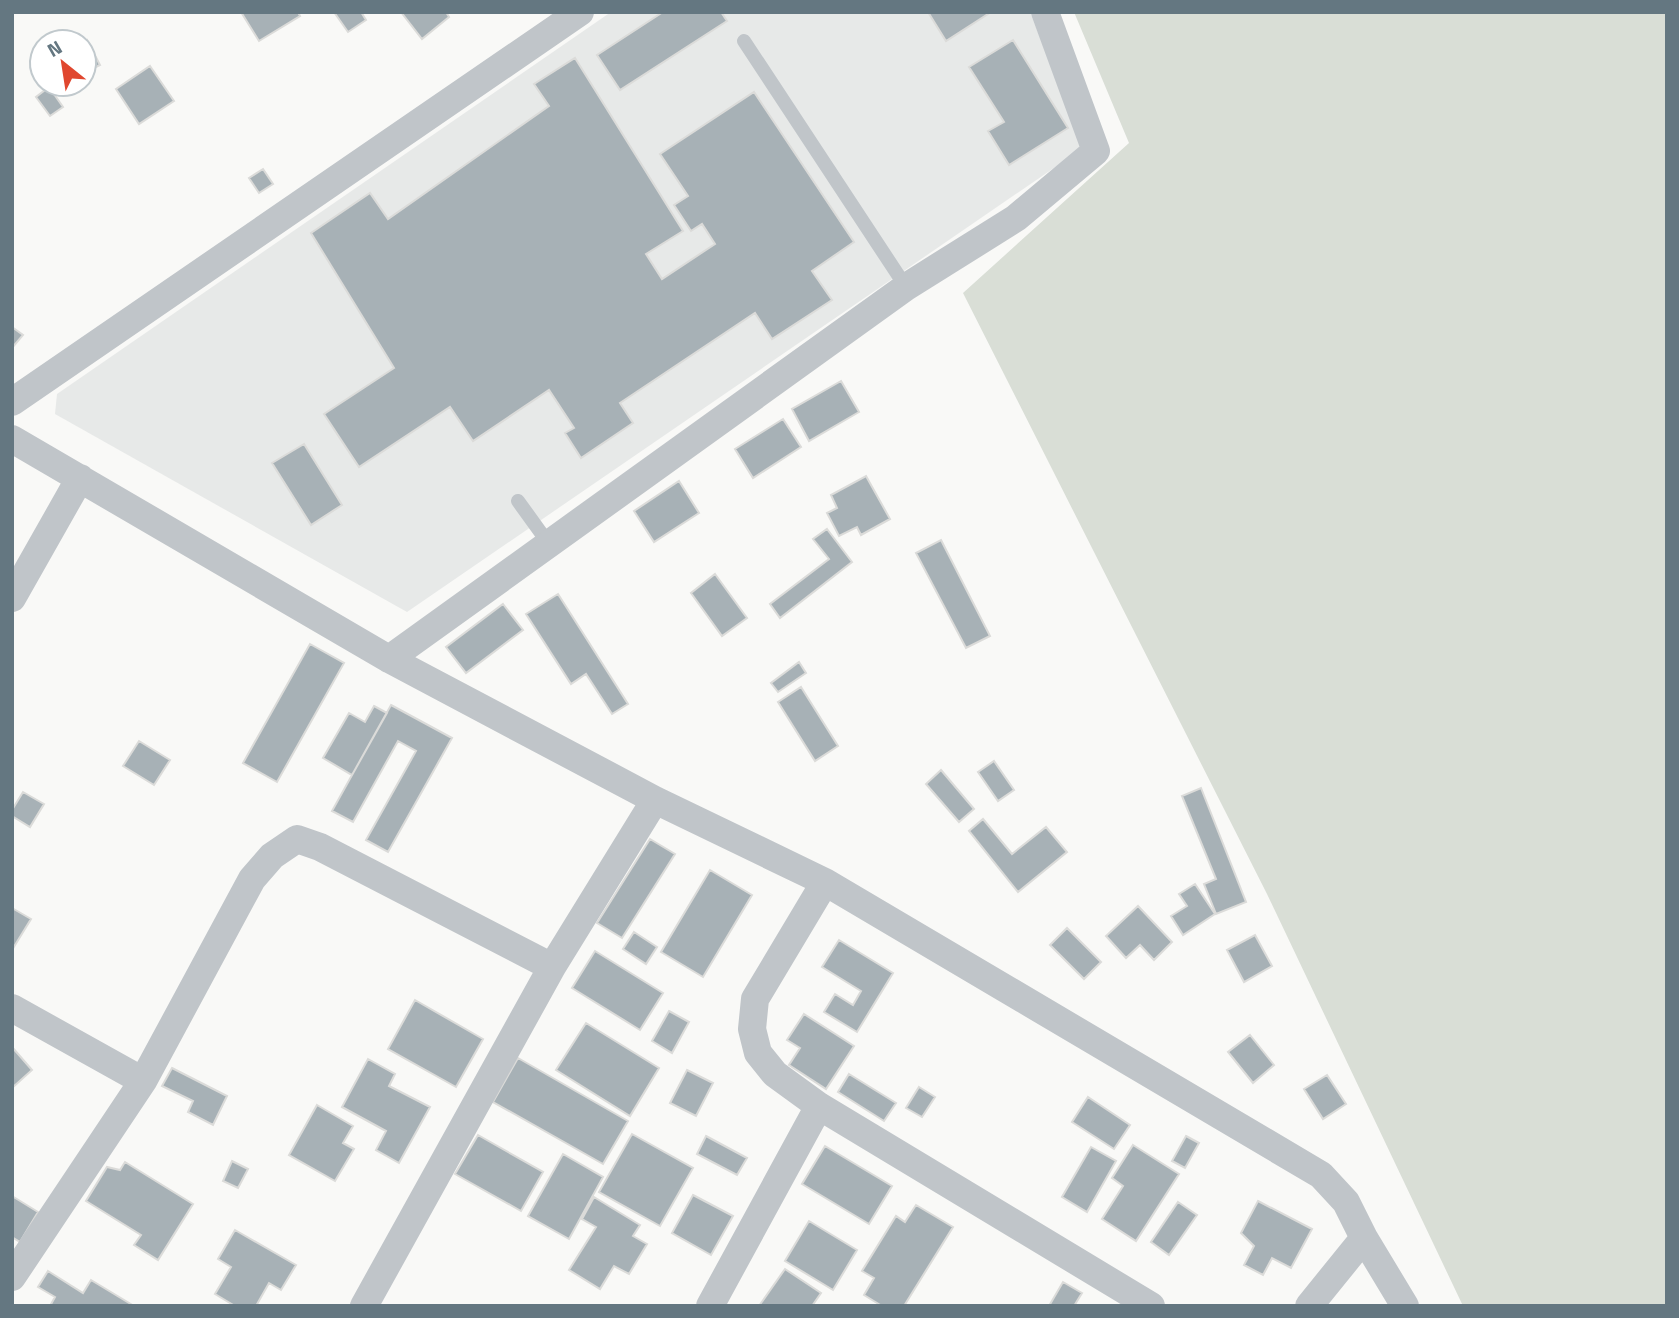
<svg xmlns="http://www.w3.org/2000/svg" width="1679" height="1318" font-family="'Titillium Web',sans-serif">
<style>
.built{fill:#e7e9e8}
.green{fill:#d9ded6}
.building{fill:#a7b1b6;stroke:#dbdbd9;stroke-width:2}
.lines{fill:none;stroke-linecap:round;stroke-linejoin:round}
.lane{stroke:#c0c5c9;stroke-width:14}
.street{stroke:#c0c5c9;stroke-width:28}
</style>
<rect width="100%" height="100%" fill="#f9f9f7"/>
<path class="built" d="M611,12H1030L1083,148L407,612L55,414L57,394Z"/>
<path class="green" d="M1074,12H1667V1306H1463L1267,894L963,293L1129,143Z"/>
<path class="building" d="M241,12H298L300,16L259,41Z
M334,12H361L366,20L348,32Z
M401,12H446L449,17L422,39Z
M663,12H721L727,21L620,90L597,55Z
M928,12H991L946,41Z
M57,33L63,42H44Z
M87,40L100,65L88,71L84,62V42Z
M1013,40L1068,128L1009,165L988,131L1004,122L969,67Z
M575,58L683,231L646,254L662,279L715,244L702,224L691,231L674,205L688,196L660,154L754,92L854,242L812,271L832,300L772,339L755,313L620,403L633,423L581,458L565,433L574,428L549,390L473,441L450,407L359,467L324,414L394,368L311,233L370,193L388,219L549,106L534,84Z
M150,66L174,101L139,124L116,89Z
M49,87L63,107L50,116L36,97Z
M263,169L273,184L259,193L249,178Z
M12,327L23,335L12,348Z
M841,381L859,412L809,441L792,409Z
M783,419L801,447L753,478L735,449Z
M304,444L342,505L311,525L272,463Z
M866,476L890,519L861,535L857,527L839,536L827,513L837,508L831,495Z
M679,481L699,513L654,542L634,511Z
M827,529L852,562L780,618L770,604L829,559L813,539Z
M941,540L990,636L966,648L916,553Z
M715,574L747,618L722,636L691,593Z
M558,594L628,704L612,714L586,674L571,684L526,614Z
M503,604L523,630L466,673L446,647Z
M310,644L344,663L277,782L243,763Z
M799,662L806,673L778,692L771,683Z
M801,687L838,746L815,761L778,702Z
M391,705L452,738L388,852L366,840L416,751L398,741L353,822L332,811Z
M374,706L387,713L352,775L323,758L349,713L365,722Z
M139,741L170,760L154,785L123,766Z
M994,761L1014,790L998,801L978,772Z
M941,770L974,809L959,822L926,784Z
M1201,788L1246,902L1216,914L1204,884L1216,879L1182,796Z
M23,792L44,804L30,827L12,816V810Z
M983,819L1012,854L1046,827L1067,852L1018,892L969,831Z
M650,839L675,854L622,938L597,923Z
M710,870L752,895L703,977L661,952Z
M1195,884L1215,914L1183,935L1171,916L1187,906L1179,894Z
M1138,906L1172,942L1154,960L1140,945L1126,958L1106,936Z
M12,908L31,919L12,950Z
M1067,928L1101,962L1084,979L1050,945Z
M634,932L657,947L646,964L623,949Z
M1255,935L1272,966L1244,982L1227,950Z
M839,940L893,973L857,1032L824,1012L835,994L853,1005L861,991L822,967Z
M595,951L663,993L640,1030L572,988Z
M415,1000L483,1039L456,1087L388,1049Z
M669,1011L689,1022L672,1053L652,1041Z
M804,1014L854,1046L826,1089L789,1065L800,1048L787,1040Z
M586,1023L659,1068L630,1116L556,1070Z
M1250,1035L1274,1065L1253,1083L1228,1052Z
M12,1047L32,1070L12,1088Z
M518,1058L628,1121L603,1164L493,1102Z
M368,1059L395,1074L389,1086L430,1107L399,1163L376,1150L386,1131L342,1107Z
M172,1068L227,1096L213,1125L188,1112L193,1101L162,1086Z
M687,1070L713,1083L696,1116L670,1103Z
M849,1074L896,1103L884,1121L838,1092Z
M1327,1075L1346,1104L1323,1119L1304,1089Z
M919,1087L935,1097L922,1117L906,1108Z
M1088,1097L1130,1125L1114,1149L1072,1122Z
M317,1105L353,1126L343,1143L354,1149L335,1181L289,1155Z
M632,1134L693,1168L660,1226L599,1192Z
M478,1135L543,1172L521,1211L455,1174Z
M706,1136L747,1158L737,1175L697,1154Z
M1186,1136L1199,1143L1185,1168L1172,1161Z
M1133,1145L1179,1174L1136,1241L1102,1219L1123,1186L1112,1178Z
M825,1146L892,1186L869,1224L802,1184Z
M1091,1147L1116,1161L1087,1212L1062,1197Z
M563,1154L603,1177L569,1239L528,1216Z
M232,1161L248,1169L238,1188L223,1181Z
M125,1162L193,1204L158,1260L134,1245L141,1235L86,1201L107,1167L120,1170Z
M693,1195L733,1216L711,1255L672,1233Z
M12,1196L38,1212L20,1242L12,1237Z
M594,1197L640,1225L633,1236L647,1244L629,1274L614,1266L600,1289L569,1270L596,1227L582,1219Z
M1258,1201L1312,1229L1291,1268L1272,1258L1263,1275L1244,1265L1254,1246L1241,1233Z
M1178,1202L1197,1215L1169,1255L1151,1242Z
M916,1205L953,1227L904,1306H882L864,1295L874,1278L862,1271L896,1216L905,1222Z
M809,1221L857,1250L833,1290L785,1261Z
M235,1230L296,1265L281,1290L269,1283L256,1306H235L215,1294L231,1267L218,1259Z
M785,1269L821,1293L812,1306H759Z
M48,1271L83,1293L91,1280L134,1306H50L55,1297L38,1287Z
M1063,1282L1082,1293L1074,1306H1049Z"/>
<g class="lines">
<path class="lane" d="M744,41L906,287
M518,501L549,544"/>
<path class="street" d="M12,402L580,12
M12,439L389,659L655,800L825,882L1321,1175L1346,1202L1364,1238L1405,1306
M12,598L80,478
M389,659L906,287L1016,218L1096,151L1045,12
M825,882L755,999L752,1029L758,1053L775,1074L819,1106L1151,1306
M12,1008L143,1081
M12,1277L143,1081L252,879L272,856L297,839L320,847L552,967
M364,1306L552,967L655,800
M710,1306L819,1106
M1309,1306L1364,1238"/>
</g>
<rect width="1679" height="1318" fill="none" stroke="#647781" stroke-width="28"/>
<g transform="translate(63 63) rotate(330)"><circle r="33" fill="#ffffff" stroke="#c1c9cd" stroke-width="2"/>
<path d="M0-5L12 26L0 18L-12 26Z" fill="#e0472f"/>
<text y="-10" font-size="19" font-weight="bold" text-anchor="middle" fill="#647781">N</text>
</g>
</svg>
